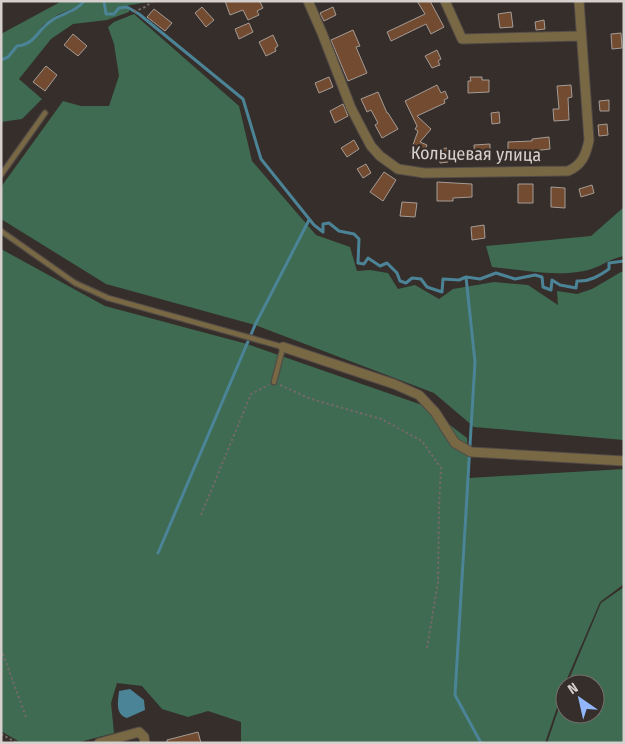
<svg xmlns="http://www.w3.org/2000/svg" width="625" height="744" font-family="'Fira Sans Condensed',sans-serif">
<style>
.forest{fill:#3e6b51}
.water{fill:#4c8497}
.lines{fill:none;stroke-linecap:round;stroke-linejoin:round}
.stream{stroke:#4c8497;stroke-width:3}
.building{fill:#724b31;stroke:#a59c96}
.service-casing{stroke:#534b47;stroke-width:7}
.minor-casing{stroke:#534b47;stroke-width:11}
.path{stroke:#716a67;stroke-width:2;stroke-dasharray:2.5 2.5;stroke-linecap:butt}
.service{stroke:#796844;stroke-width:4.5}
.minor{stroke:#796844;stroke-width:9}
.labels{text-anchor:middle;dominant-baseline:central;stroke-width:4.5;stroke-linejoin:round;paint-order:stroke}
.street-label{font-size:18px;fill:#d5d0cd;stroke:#362e2a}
</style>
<rect width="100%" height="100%" fill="#362e2a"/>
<path class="forest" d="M62,1H83L80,6L59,14L43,25L32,40L26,44L17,45L7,56L1,59V34Z
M85,1H103L106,15H115L120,8L127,7L129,9V12L107,20L73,24L51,39L19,79L42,99L22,119L1,122V61L8,57L18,47C36,45 38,31 52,21C63,14 78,13 85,1Z
M105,1H154L119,7L113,13L107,14Z
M134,14L239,106L252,161L316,235L350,247L357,271L370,270L388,273L398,289L415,285L439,299L453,289L494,282L528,285L558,305L557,291L577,294L592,289L621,272H624V440L474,427L434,393L255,325L106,284L1,219V187L63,101L81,106H109L119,76L114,44L108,27L114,22Z
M624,207V256C610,258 598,269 584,271C554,277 522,270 492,267L486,246L591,236Z
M1,249L105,306L247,344L425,406L467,438L469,478L624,469V584L600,602L566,681L545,743H241V722L208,711L188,717L162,709L142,686L117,683L111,703L114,733L76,743H13L18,741L1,731Z
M624,587V743H547L565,690V714H595V684H567L601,603Z"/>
<path class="water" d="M130,689L144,700L145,710L127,718C115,714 118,702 119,691Z"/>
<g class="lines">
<path class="stream" d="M104,1L106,14H114L119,8L127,7L139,14L243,99L261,159L314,225L323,232V224L329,223L339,231L354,234L359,239L358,263L364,264L368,258L380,266L387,263L397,273L400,281L406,283L412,278L421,279L427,287L442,292L443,279L459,280L466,277L480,279L496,273L515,279L535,275L542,277L543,287L551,290L552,280L560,285L576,288L577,281C589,282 599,276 609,269V263L624,261
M1,60L8,57L17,46C36,44 37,30 51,21C61,13 77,12 84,1
M466,277L475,362L455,695L481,743
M158,553L255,325L309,220"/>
</g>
<path class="building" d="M225,1H262L260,2L263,8L257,11L259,15L248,20L243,10L230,15Z
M417,1H430L444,27L431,34L426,24L391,41L387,32L425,14Z
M202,7L214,20L206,27L195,13Z
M333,7L336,15L324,21L320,13Z
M154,9L172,23L165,31L147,17Z
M511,12L513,27L500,28L498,14Z
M544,20L545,29L536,30L535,22Z
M249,23L253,32L239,39L235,29Z
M353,30L360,46L356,47L367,73L348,81L331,40Z
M621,33L622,48L612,49L611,34Z
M73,34L87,46L78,56L64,45Z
M273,35L278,46L275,48L276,51L266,56L259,42Z
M437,50L441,59L438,61L440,65L432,68L425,56Z
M46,66L57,75L45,91L33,82Z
M329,77L333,87L319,93L315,83Z
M470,77H482V80H489V92L468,93V81H471Z
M437,85L441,93L445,91L448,98L444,100L445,103L417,116L431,129L420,142L427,145L422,158L410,153L418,131L415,129L417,126L405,101Z
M571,85L572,97L568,98L569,120L554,121L553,109H559L557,86Z
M378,92L387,113H388L398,129L382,138L375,125L378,123L371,110L367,112L361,99Z
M609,100V111H600L599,101Z
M343,104L348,116L335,123L330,111Z
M499,112L500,123L492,124L491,113Z
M607,124L608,135L599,136L598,125Z
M549,137L550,149L508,154V142L532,141V139Z
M354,140L359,149L347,157L341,148Z
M490,144V160L475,161L474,145Z
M447,148L448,162L440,163L439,149Z
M366,164L371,173L363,178L357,169Z
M384,172L396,180L383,201L370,192Z
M437,182L472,184V197L453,198V201H437Z
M518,184H533V203H518Z
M592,185L594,193L581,197L579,189Z
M551,187L565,188V208L551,207Z
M402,202L417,203L415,217L400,216Z
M484,225L485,238L472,240L471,227Z
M198,732L201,743H167V740Z"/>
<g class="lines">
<g class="service-casing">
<path id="service" d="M1,175L45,113
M1,231L75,283L108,298L283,347L274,382"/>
</g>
<g class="minor-casing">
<path id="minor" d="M308,1L322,33L351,108L364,133L371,146L380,156L398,169L424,173L568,171C582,165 586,155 589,140L579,1
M445,1L462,39L581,36
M283,347L394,384L419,395L435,412L455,443L471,452L624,461
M99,743L139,732L144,737L145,743"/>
</g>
<path class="path" d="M134,12L145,7L153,1
M280,385L311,399L381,419L422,441L441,468L439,507L438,582L427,648
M201,515L251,394L269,385
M1,649L26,717
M1,734L17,743"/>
<use href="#service" class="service"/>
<use href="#minor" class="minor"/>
</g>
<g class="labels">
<g class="street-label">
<text transform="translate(476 154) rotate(1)">Кольцевая улица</text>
</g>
</g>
<rect width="625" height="744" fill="none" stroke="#d5d0cd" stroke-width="5"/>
<g transform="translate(580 699) rotate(326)"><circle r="24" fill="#362e2a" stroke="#766f6b"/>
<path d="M0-4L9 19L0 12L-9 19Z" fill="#92b7fd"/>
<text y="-8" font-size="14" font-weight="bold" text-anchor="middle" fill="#d5d0cd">N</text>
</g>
</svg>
